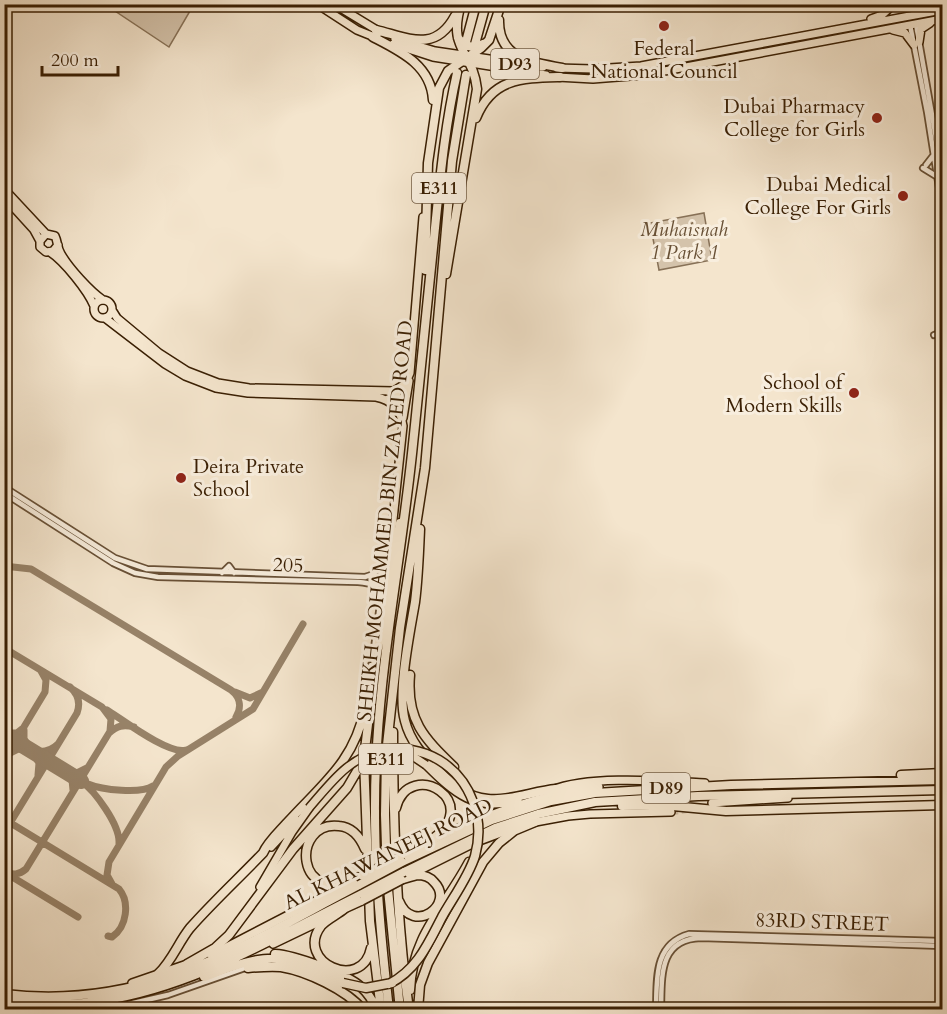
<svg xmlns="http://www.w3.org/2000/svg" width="947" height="1014" font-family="Cardo,serif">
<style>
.green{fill:#d4c3ab;stroke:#877157;stroke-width:1.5}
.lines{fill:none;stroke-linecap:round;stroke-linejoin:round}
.taxiway{stroke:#978268;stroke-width:7}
.runway{stroke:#978268;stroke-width:16}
.major-tunnel{stroke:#cfbda5;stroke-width:7;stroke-dasharray:7 3.5;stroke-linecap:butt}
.minor-casing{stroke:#685036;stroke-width:8}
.major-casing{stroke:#3a1f03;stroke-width:10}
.highway-casing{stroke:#3a1f03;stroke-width:11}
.minor{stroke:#f8eede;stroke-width:4.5}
.major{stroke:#f4e5cd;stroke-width:7}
.highway{stroke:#f4e5cd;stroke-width:8}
.major-bridge-casing{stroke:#3a1f03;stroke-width:10;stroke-linecap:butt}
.highway-bridge-casing{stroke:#3a1f03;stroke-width:11;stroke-linecap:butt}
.major-bridge{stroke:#f4e5cd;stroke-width:7}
.highway-bridge{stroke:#f4e5cd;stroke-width:8}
.poi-dot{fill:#8f2418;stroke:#f8eede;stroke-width:2}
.labels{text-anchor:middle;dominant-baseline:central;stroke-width:6;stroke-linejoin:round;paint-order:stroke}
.shield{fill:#f8eede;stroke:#735d45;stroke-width:1.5}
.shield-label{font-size:18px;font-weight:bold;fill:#3a1f03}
.poi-label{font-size:20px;fill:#3a1f03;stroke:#f8eede;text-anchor:end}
.park-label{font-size:20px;font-style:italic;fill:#685035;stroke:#f8eede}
.street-label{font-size:20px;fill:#3a1f03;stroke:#f8eede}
</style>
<rect width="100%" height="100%" fill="#f4e5cd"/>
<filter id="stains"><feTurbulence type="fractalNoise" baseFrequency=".00333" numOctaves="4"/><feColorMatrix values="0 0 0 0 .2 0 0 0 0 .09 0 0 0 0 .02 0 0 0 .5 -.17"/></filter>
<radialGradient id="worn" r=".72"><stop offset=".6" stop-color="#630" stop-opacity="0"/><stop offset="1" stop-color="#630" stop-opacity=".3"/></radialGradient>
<path class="green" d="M106,5H180L190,11L169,47Z
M704,213L712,260L659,270L650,223Z"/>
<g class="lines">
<path class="taxiway" d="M4,566L31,569L231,690C240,697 242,707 236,717
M4,648L102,707L111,719L110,731
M235,692L250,698L263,692
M107,710C123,720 169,755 186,750
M4,733H17L22,729
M31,750C41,753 50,752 58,744
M31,750L39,763L38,775
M10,753L18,749L31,750L24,739V730
M4,760L45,692L46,680L41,671
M81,781C95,791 120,825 119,843
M88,784C102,790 141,794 153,786
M73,790L72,780L64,770L77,773L87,768
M4,819L119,889C130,902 127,927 112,937L108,936
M4,833L77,713C81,702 78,694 70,687
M4,872C13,875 19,875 26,869L109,733C117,726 123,724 134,727
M9,875L78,917
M112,884L107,875L109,862L166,767L178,756L253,709L303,624"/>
<path class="runway" d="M4,734L81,781"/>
<path class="major-tunnel" d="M671,812L690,809"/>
<g class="minor-casing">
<path id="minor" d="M916,24L942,172
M910,25L927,112L942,207
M926,165L933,156
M923,168L936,176
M939,169L942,187
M934,335L942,332
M4,487L115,558L147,569L365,577C382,573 384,560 387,545
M4,493L113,563L135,573L158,577L358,582C369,583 380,584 381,597L374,648
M222,573L229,566L234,573
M371,578L378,577L381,580L378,584L373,583
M362,710L371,665
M103,1010L168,995L248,967
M656,1010C657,980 653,944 689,934L942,941
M661,1010C662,978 658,939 701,938L942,946"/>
</g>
<g class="major-casing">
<path id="major" d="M317,4L357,30L377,38
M334,4L380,32
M928,4L942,7
M871,19L882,15L894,4
M893,30L905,33L914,45
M395,39L435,51L543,67
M919,42L921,29L930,23
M393,44L433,57L546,75
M557,68L593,69L641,66L942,10
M557,77L593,79L643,75L942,19
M4,189L46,234
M4,197L34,230L40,241
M58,245L53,251L46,252L40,247V241L46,234L55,236C58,242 57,248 61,254C69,268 90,291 103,300
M50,252C64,261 88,291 94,306
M94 309a9 9 0 1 1 18 0a9 9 0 1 1-18 0Z
M112,310L117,318L159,353L187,371L218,383L249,388L394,391L405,384L410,373L423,217
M105,318L165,364L185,376L216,388L248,393L376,397C392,400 401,411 403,426L387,576
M388,399L394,401L398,397L396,393L389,392
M403,418L409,381
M426,765C454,793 476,813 518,800
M552,790C589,775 664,781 705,783
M712,803L788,798
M530,823L568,816L590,814L671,812
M271,847L296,820
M403,855C466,823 529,795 599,787
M412,874L474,843L517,827
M260,887L292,832L309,808
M340,911L362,901
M273,944L325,919
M211,955L348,884
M132,983L190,963"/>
</g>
<g class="highway-casing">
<path id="highway" d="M499,20C498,59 532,62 562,68
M376,30C409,38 435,53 455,16
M373,37C400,51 431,65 433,100
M458,38C465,47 474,49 483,44
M466,42L476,4
M475,44L486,4
M476,118C492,78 522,78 560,77
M425,270L428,163L439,88L448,71L481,48L489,40L501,4
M446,274L477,89C473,51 447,50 461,4
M420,529C419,553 418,579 415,602C410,632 397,693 405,721C410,741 423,756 438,770C453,785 466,797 488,799C511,801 534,791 556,789
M410,675C406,720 424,738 454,767
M393,732C393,825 396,917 409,1010
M901,775L942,773
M622,806L662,805L726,811L942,805
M396,808C409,756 489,803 428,842
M511,832L535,822
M402,862L492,820L551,801L595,793L731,785L942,780
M404,872L495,828L538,814L595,802L698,796L942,790
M362,876C293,911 291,820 339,826C352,827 360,837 365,849
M399,901C413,936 456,904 434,882C430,877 423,875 417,875C412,876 408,878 403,879
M344,909C337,915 327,919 321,926C294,962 362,993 371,948
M275,954C294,955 347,974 361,987C368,993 373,1001 377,1010
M187,964L215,948L229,935L293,849L347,788L357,771L361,759
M248,968C259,967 270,966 281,967C306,971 347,990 363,1010
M158,974C172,961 178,943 190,928C213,902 239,878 263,853C268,842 278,833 286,824C321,785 354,763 365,708
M204,977C226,969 253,957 277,959C297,961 323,976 343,983
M410,990C412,936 445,907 469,862
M4,994C146,1011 240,947 359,885
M4,1001C36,1005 69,1006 100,1001C193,988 279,935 362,894
M4,1009L25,1010
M381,1010L370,921L364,758L375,665L400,523
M389,1010C379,921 371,834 377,745C383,644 403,545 413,444C421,369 428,294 436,218C441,170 446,121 457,73
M400,1010L387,879L385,815L386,754L400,628L425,468L452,161L466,75
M418,1010L420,985L428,963L483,862L499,843L514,831"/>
</g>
<use href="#minor" class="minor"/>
<use href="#major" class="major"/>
<use href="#highway" class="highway"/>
<g class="major-bridge-casing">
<path id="major-bridge" d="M399,752L414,757L426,765
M309,808C330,784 351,754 385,751
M362,876L403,855
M362,901L402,880"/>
</g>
<g class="highway-bridge-casing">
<path id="highway-bridge" d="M382,751C401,746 422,750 439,760C472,780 485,820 475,856C469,876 452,899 442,917C428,944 417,970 389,984
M359,885L402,862
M362,894L404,872
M343,983L366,988L392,983"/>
</g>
<use href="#major-bridge" class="major-bridge"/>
<use href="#highway-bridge" class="highway-bridge"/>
</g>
<g class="poi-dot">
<circle cx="664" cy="26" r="6"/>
<circle cx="877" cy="118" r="6"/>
<circle cx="903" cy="196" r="6"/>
<circle cx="854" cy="393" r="6"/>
<circle cx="181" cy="478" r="6"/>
</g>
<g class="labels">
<g class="shield">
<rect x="491" y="49" width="48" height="30" rx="4.5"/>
<rect x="412" y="173" width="54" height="30" rx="4.5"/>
<rect x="359" y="744" width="54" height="30" rx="4.5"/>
<rect x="642" y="773" width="48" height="30" rx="4.5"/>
</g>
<g class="shield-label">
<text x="515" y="64">D93</text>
<text x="439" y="188">E311</text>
<text x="386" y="759">E311</text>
<text x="666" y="788">D89</text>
</g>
<g class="poi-label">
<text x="664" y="48" text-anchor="middle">Federal<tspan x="664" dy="23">National Council</tspan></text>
<text x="865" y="106">Dubai Pharmacy<tspan x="865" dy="23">College for Girls</tspan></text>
<text x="891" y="184">Dubai Medical<tspan x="891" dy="23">College For Girls</tspan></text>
<text x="842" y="382">School of<tspan x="842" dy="23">Modern Skills</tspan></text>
<text x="193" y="466" text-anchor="start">Deira Private<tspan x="193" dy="23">School</tspan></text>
</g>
<g class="park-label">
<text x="684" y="229">Muhaisnah<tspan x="684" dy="23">1 Park 1</tspan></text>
</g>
<g class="street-label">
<text transform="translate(385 521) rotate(-84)">SHEIKH MOHAMMED BIN ZAYED ROAD</text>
<text transform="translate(288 565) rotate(2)">205</text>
<text transform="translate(388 854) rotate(-26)">AL KHAWANEEJ ROAD</text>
<text transform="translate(822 922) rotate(2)">83RD STREET</text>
</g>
</g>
<rect width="947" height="1014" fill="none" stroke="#f4e5cd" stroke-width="24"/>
<rect x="6" y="6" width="935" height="1002" fill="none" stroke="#3a1f03" stroke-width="3"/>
<rect x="12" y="12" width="923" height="990" fill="none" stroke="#3a1f03" stroke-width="1.5"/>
<path d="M42 66v9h76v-9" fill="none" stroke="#3a1f03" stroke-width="3"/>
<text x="51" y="66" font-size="18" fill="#3a1f03" stroke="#f8eede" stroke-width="4.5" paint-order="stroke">200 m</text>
<rect width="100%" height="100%" filter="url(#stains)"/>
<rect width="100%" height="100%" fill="url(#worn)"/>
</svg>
